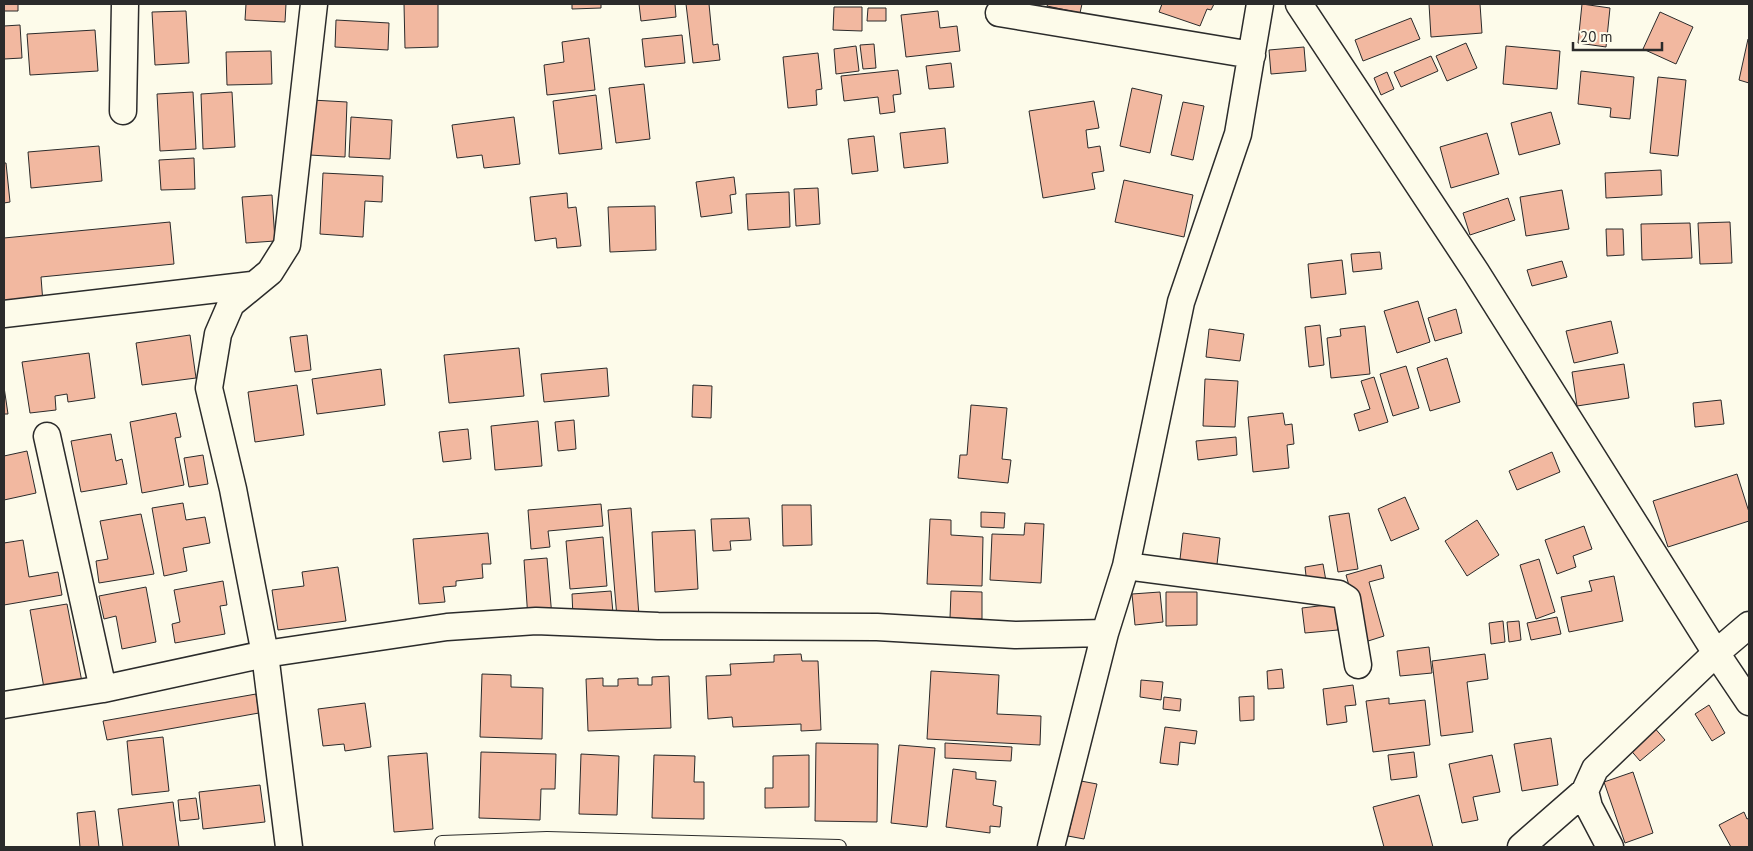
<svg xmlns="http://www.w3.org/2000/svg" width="1753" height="851" font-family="'PT Sans',sans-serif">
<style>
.building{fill:#f2b8a0;stroke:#2b2b2b}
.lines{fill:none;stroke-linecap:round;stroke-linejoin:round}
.service-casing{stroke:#2b2b2b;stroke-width:16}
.minor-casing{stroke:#2b2b2b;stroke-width:29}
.service{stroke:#fdfbea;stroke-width:14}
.minor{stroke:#fdfbea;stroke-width:26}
</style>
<rect width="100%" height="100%" fill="#fdfbea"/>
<path class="building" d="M4,4H18V11H4Z
M246,4H286L285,22L245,20Z
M404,4H438V47L405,48Z
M572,4H601V8L572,9Z
M639,4H675L676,17L641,21Z
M686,4H709L713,45L718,44L720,60L693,63Z
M1048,4H1082L1080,13L1047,6Z
M1162,4H1214L1211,10L1207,9L1200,26L1159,12Z
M1429,4H1480L1482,33L1431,37Z
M1582,4L1610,8L1606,47L1578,43Z
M834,7H862V31L833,30Z
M868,8H886V21H867Z
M186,11L189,63L155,65L152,12Z
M938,11L940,28L957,26L960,51L906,57L901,15Z
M1660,12L1693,27L1676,64L1643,49Z
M1411,18L1420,39L1363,61L1355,40Z
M336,20L389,23L388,50L335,47Z
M20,25L22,58L4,59V26Z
M95,30L98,71L30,75L27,34Z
M682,35L685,63L645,67L642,39Z
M589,38L595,90L547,95L544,65L564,62L562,42Z
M1748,39H1749V83L1739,80Z
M1466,43L1477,68L1447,81L1436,56Z
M874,44L876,68L863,69L860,45Z
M856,46L859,71L836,74L834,49Z
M1506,46L1560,51L1557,89L1503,84Z
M1304,47L1306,71L1271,74L1269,50Z
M271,51L272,84L227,85L226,52Z
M818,53L822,89L816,90L817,105L788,108L783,57Z
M1431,56L1438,71L1401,87L1394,72Z
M951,63L954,87L929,89L926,66Z
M898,70L901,94L893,95L895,112L880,114L878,97L844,101L841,76Z
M1581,71L1634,77L1630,119L1610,117L1611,108L1578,104Z
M1387,72L1394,89L1381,95L1374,78Z
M1658,77L1686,80L1678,156L1650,153Z
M644,84L650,139L616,143L609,88Z
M1132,88L1162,95L1150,153L1120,146Z
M193,92L196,149L160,151L157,94Z
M232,92L235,147L203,149L201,94Z
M596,95L602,149L559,154L553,101Z
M312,100L347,102L345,157L309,155Z
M1094,101L1099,128L1086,130L1088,148L1100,146L1104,171L1092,173L1095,189L1043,198L1029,111Z
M1183,102L1204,106L1193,160L1171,155Z
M1551,112L1560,144L1519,155L1511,123Z
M351,117L392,120L390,159L349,157Z
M514,117L520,164L484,168L482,155L457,158L452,125Z
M945,128L948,163L904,168L900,133Z
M1487,133L1499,174L1451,188L1440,147Z
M874,136L878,171L852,174L848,139Z
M99,146L102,181L31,188L28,152Z
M194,158L195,189L161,190L159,160Z
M4,163H6L10,202L4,203Z
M1661,170L1662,195L1606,198L1605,173Z
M323,173L383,176L382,202L365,201L363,237L320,234Z
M734,177L736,194L730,195L732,213L701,217L696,182Z
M1124,180L1193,195L1184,237L1115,222Z
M818,188L820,224L796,226L794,189Z
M1562,190L1569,229L1526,236L1520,197Z
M789,192L790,227L748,230L746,194Z
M567,193L568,208L576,207L581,246L557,248L556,238L535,241L530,197Z
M272,195L275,241L246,243L242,197Z
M1508,198L1515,220L1470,235L1463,213Z
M655,206L656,250L610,252L608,207Z
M170,222L174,264L41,277L43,303L4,307V238Z
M1730,222L1732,263L1700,264L1698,223Z
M1690,223L1692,258L1642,260L1641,224Z
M1606,229H1623L1624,255L1607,256Z
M1380,252L1382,269L1353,272L1351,254Z
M1342,260L1346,294L1311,298L1308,264Z
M1562,261L1567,277L1532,286L1527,270Z
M1418,301L1430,342L1397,353L1384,311Z
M1456,309L1462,333L1435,341L1428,318Z
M1611,321L1618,353L1574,363L1566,331Z
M1320,325L1324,365L1309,367L1305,327Z
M1365,326L1370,374L1331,378L1327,338L1341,336L1340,329Z
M1209,329L1244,334L1240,361L1206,357Z
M190,335L196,378L142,385L136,343Z
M307,335L311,370L295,372L290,337Z
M519,348L524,396L449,403L444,355Z
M89,353L95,398L68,402L67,394L55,396L56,410L30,413L22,362Z
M1447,358L1460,402L1430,411L1417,368Z
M1624,364L1629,398L1577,406L1572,372Z
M1406,366L1419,408L1393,416L1380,374Z
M607,368L609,396L544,402L541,374Z
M381,369L385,405L317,414L312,379Z
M1374,377L1388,422L1359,431L1354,414L1370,409L1361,381Z
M1205,379L1238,381L1235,427L1203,426Z
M297,385L304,435L255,442L248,392Z
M693,385L712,386L711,418L692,417Z
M4,387L8,414H4Z
M1721,400L1724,424L1695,427L1693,403Z
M971,405L1007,408L1002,459L1011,460L1008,483L958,478L960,455H967Z
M176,413L181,437L175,438L184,485L142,493L130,422Z
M1283,413L1285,425L1292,424L1294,444L1287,445L1289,468L1253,472L1248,417Z
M574,420L576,449L558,451L555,422Z
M538,421L542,466L495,470L491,426Z
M468,429L471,459L443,462L439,432Z
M111,434L116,461L122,459L127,484L81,492L71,441Z
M1236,437L1237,455L1198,460L1196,441Z
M27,451L36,493L4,500V456Z
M1552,452L1560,472L1517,490L1509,471Z
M203,455L208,484L189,487L184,458Z
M1737,474L1749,512V521L1668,547L1653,501Z
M1405,497L1419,529L1391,541L1378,509Z
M183,503L186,520L205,517L210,543L183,548L187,571L164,576L152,508Z
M601,504L603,526L548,531L550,547L531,549L528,510Z
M782,505H811L812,545L783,546Z
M631,508L639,616L617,618L608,510Z
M981,512L1005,513L1004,528L981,527Z
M1349,513L1358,569L1338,572L1329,516Z
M141,514L154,574L99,583L96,561L108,559L100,521Z
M749,518L751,540L730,541L731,550L713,551L711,519Z
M930,519L951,520V535L983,537L982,586L927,584Z
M1477,520L1499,555L1467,576L1445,541Z
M1025,523L1044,524L1041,583L990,580L992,534L1024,535Z
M1584,526L1592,549L1573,556L1576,567L1557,574L1545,540Z
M695,530L698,589L655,592L652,532Z
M488,533L491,564H482L483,578L456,581V586L443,587L445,602L419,604L413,539Z
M1183,533L1220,538L1216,573L1179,568Z
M603,537L607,586L570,589L566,541Z
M23,540L29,577L58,572L62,595L4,605V543Z
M547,558L552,617L528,619L524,560Z
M1539,559L1555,612L1536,619L1520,565Z
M1323,564L1326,581L1307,584L1305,567Z
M1381,565L1384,578L1369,582L1384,636L1365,642L1346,575Z
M338,567L346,621L278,630L272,590L304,586L302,572Z
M1614,576L1623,621L1569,632L1561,597L1592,591L1589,581Z
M223,581L227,605L220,606L225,634L175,643L172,624L180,622L174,590Z
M146,587L156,642L122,649L116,616L104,619L99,596Z
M611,591L613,613L573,617L572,594Z
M951,591L982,592V619L950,618Z
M1160,592L1163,622L1135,625L1132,594Z
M1166,592H1197V625L1166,626Z
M67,604L82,682L44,688L30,610Z
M1335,604L1338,630L1305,633L1302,608Z
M1557,617L1561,634L1531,640L1527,623Z
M1503,621L1505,642L1491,644L1489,623Z
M1519,621L1521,640L1509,642L1507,622Z
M1429,647L1432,673L1400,676L1397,651Z
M801,654L802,661H818L821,730L801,731V724L733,727L732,717L708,719L706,676L731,675L730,664L774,662V655Z
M1485,654L1488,679L1467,682L1473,732L1441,736L1432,661Z
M1282,669L1284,688L1268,689L1267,671Z
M931,671L999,675L997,714L1041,716L1040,745L927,739Z
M482,674L511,675V687L543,688L542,739L480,737Z
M669,676L671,728L588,731L586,679L603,678V686H618V679L638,678V685H652V677Z
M1141,680L1163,682L1161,700L1140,697Z
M1353,685L1356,705L1345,706L1347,722L1327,725L1323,689Z
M256,694L259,713L107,740L103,721Z
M1254,696V720L1240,721L1239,697Z
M1164,697L1181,699L1180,711L1163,709Z
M1389,698V704L1425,700L1430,745L1373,752L1366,701Z
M365,703L371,747L345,751L344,744L323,746L318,709Z
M1709,705L1725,733L1712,741L1695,714Z
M1653,726L1665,740L1640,761L1628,747Z
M1165,727L1197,731L1195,744L1180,742L1178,765L1160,763Z
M163,737L169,791L132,795L127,741Z
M1551,738L1558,785L1522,791L1514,744Z
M816,743L878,744L877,822L815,821Z
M945,743L1012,747L1011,761L945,758Z
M899,745L935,748L927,827L891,823Z
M481,752L556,754L555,789H541L540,820L479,818Z
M1414,752L1417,777L1391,780L1388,755Z
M427,753L433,829L394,832L388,756Z
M581,754L619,756L617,815L579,814Z
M654,755L695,756L694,782H704V819L652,818Z
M809,755V807L765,808V788H773V756Z
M1492,755L1500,792L1473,797L1478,820L1462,823L1449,764Z
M953,769L976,772V779L996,781L993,805L1002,807L1000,827L990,826V833L946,827Z
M1633,772L1653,833L1625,843L1604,782Z
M1081,781L1097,784L1084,839L1068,836Z
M260,785L265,822L203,829L199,792Z
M1419,795L1433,847H1384L1373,807Z
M196,798L199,819L180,821L178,800Z
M173,802L179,847H123L118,809Z
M95,811L99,847H80L77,813Z
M1744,812L1747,819L1749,818V847H1731L1719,825Z"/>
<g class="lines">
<g class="service-casing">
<path id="service" d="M442,843L547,839L839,847"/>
</g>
<g class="minor-casing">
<path id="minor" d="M1299,4L1476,272L1716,653L1749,702
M999,13L1252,55
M123,111L125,4
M4,314L252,285
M47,436L103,689
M1126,566L1339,594L1347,599L1358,665
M4,705L103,689L265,654L447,627L536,621L658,626L877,627L1015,635L1105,633
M289,847L265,654L233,489L209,388L218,334L231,304L270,272L287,245L314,4
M1051,847L1105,633L1126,566L1181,302L1238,134L1260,4
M1521,847L1585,791
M1610,847L1589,807L1585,791L1595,769L1716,653L1749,625"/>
</g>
<use href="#service" class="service"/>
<use href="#minor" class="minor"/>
</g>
<rect width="1753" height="851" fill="none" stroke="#2b2b2b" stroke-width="10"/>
<path d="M1573 42v8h89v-8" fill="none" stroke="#2b2b2b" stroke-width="2.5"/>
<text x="1580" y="42" font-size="15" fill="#2b2b2b" stroke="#fdfbea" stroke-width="4" paint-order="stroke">20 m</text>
</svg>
